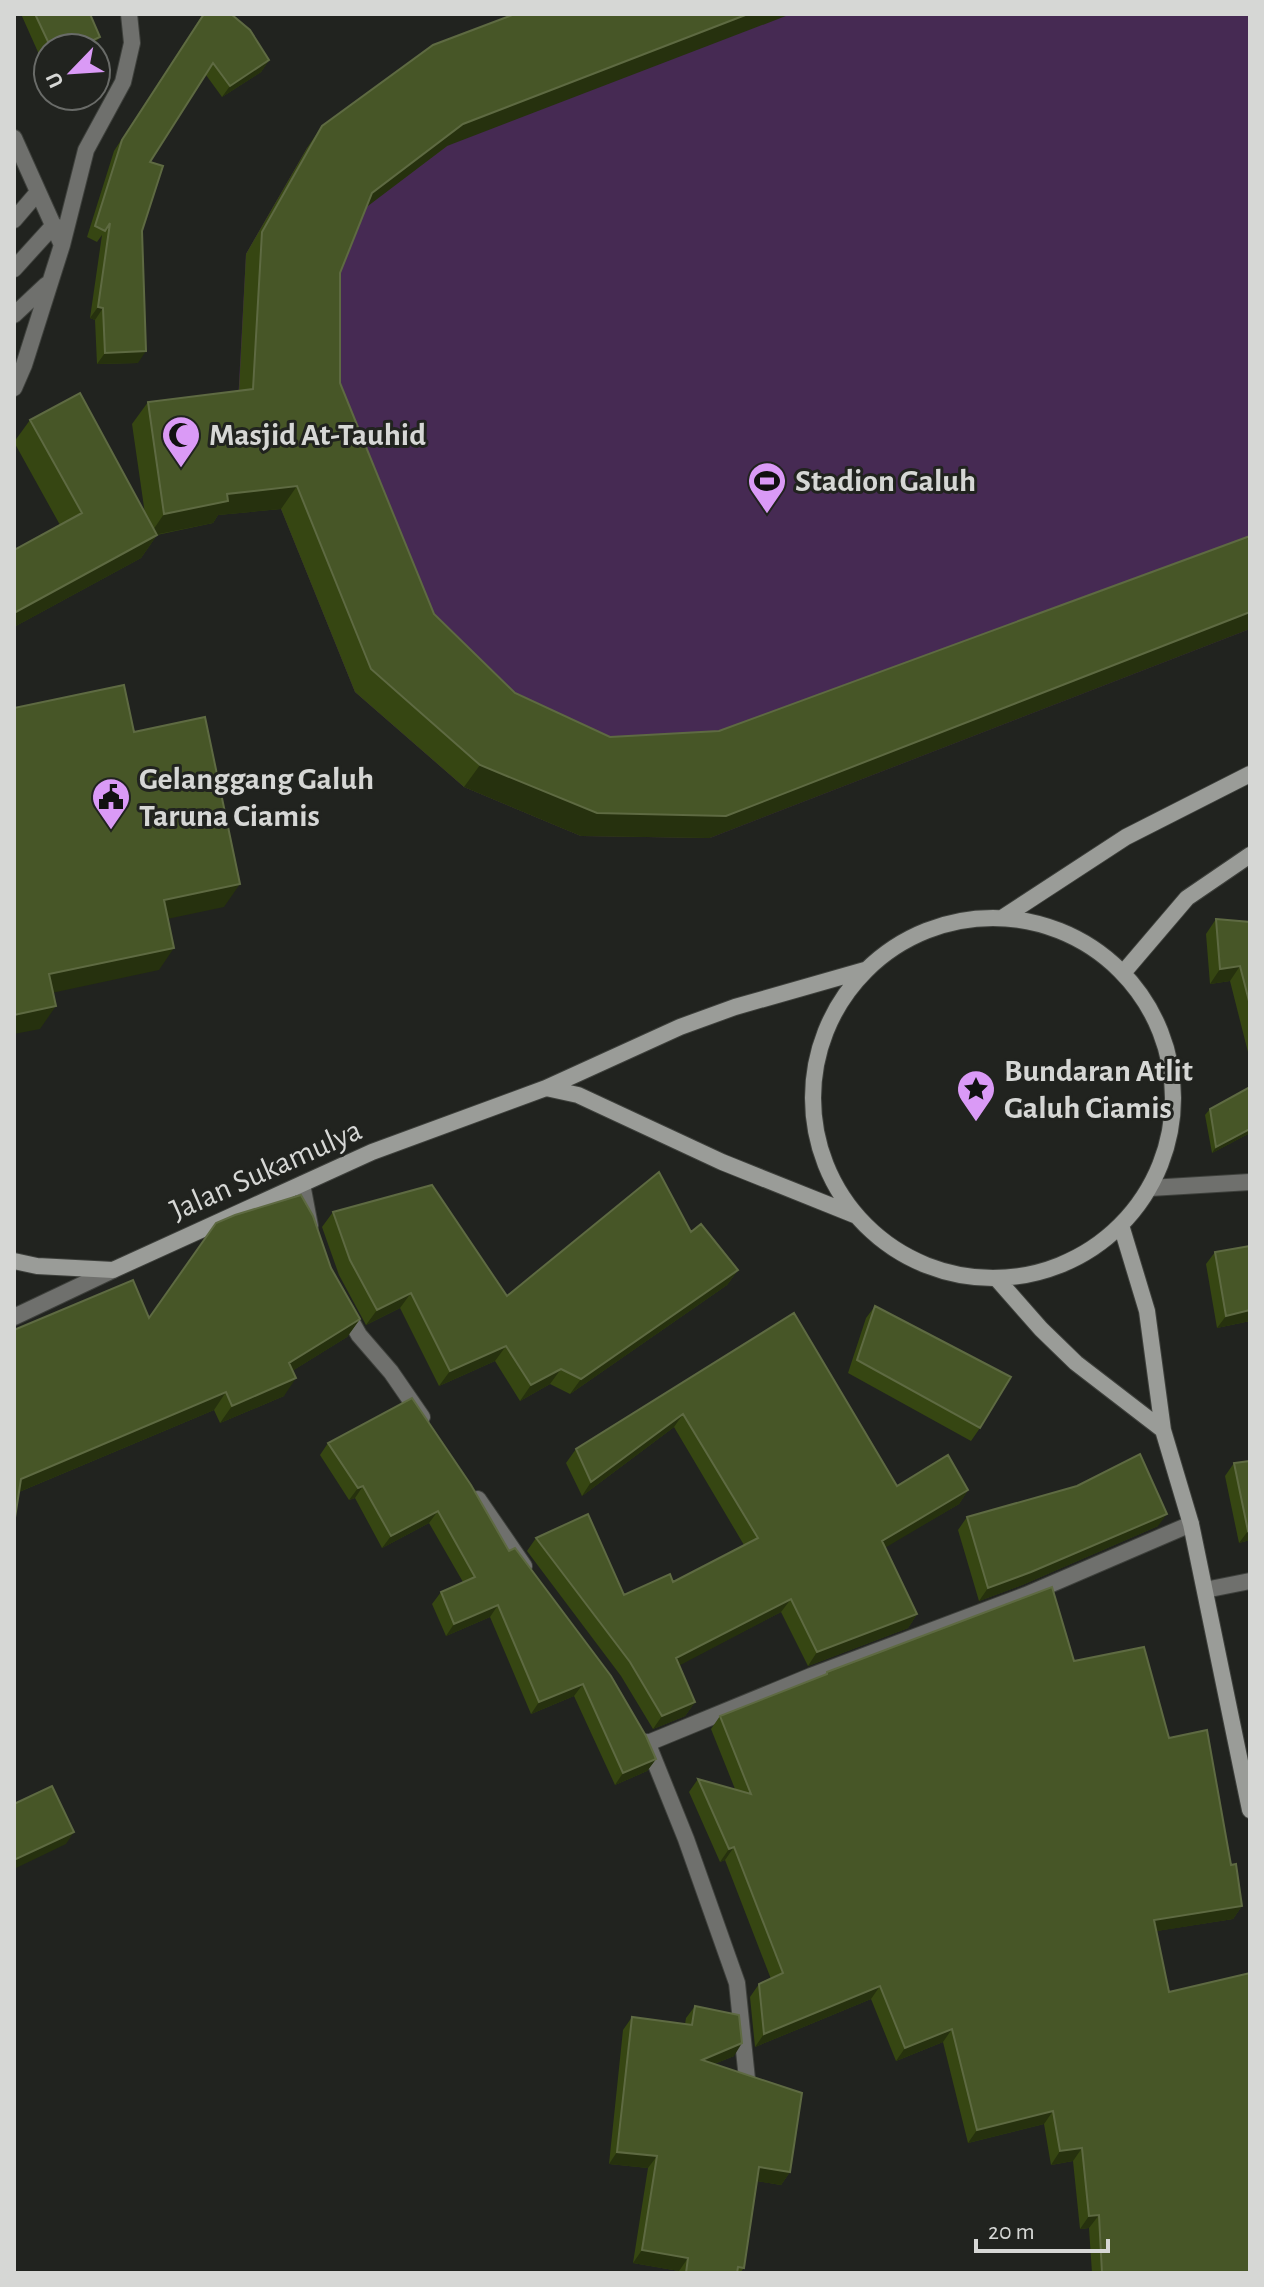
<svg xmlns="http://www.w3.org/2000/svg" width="1264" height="2287" font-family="'Alegreya Sans',sans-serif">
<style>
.garden{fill:#462a53}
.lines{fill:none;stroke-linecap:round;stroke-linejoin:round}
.lane-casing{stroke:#3e403c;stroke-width:18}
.street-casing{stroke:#3e403c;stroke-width:18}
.secondary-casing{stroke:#3e403c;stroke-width:18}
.lane{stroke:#6f706d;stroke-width:16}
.street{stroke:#6f706d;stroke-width:16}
.secondary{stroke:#9a9c98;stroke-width:16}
.wall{fill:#364612}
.shaded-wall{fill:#26310e}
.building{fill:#475627;stroke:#5e6a42;stroke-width:2}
.labels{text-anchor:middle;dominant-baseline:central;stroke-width:6;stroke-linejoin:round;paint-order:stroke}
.poi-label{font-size:32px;font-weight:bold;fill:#d6d7d5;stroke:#21231f;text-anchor:start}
.street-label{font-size:32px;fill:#d6d7d5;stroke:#21231f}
</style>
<rect width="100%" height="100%" fill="#21231f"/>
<path class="garden" d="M558,14H1250V629L710,838L581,836L464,787L355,692L238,402L246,254L307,148L418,68Z"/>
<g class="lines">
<g class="lane-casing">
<path id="lane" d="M14,138L62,245
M14,220L38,192
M14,269L54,225
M14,315L46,285
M14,388L24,365L62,245L86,150L123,82L132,43L129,14
M1205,1590L1250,1581"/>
</g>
<g class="street-casing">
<path id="street" d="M302,1184L310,1226
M1150,1188L1250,1182
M345,1310L359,1335L391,1372L422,1417
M14,1317L113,1270
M478,1499L524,1566
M647,1742L686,1839L737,1983L747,2079
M648,1743L811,1676L1026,1595L1191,1524"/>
</g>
<g class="secondary-casing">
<path id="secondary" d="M1002,918L1126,837L1250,774
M813 1098a180 180 0 1 1 360 0a180 180 0 1 1-360 0Z
M1123,973L1187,898L1250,855
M546,1088L578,1095L722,1162L857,1216
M1121,1225L1147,1311L1163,1430L1191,1524L1250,1810
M14,1261L37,1266L113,1270L372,1152L546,1088L680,1027L735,1007L865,970
M997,1279L1041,1329L1076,1363L1163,1430"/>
</g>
<use href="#lane" class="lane"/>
<use href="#street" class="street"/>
<use href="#secondary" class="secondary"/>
</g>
<path class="wall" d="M21,14H90L92,48H48V69L46,70Z
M203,14L269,60L261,72L222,97L206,75L150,162L142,231L138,363L97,364L95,320L90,318L102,235L97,242L87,237L114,151Z
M322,126L447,146L366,207L340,273V383L434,614L515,693L710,838L581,836L464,787L355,692L281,509L218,515L213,523L157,535L141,558L14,627V550L60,525L14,442L30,420L145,514L132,424L148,402L239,391L246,254L307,148Z
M1216,919L1250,922V1060L1230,981L1210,984L1206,934Z
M1210,1109L1250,1133L1212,1153L1205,1115Z
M333,1212L507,1296L691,1232L738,1270L727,1285L570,1394L550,1384L520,1401L495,1361L439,1386L400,1308L366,1325L339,1275L322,1227Z
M1215,1252L1250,1321L1217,1328L1206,1264Z
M331,1268L360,1319L347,1337L292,1371L284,1396L220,1423L214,1410L19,1492L14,1330L149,1318Z
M875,1306L980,1428L971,1441L848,1373L866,1318Z
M794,1313L897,1486L968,1490L959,1504L885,1547L917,1614L908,1628L808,1666L781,1612L679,1665L695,1702L685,1716L653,1729L621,1676L527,1551L536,1538L624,1595L673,1582L744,1545L674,1427L582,1496L566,1463L576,1449Z
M328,1443L509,1551L656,1759L647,1771L615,1785L574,1696L531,1714L490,1617L446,1636L432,1604L441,1592L463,1582L429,1523L382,1548L355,1498L349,1500L320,1455Z
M1234,1463L1250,1540L1239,1543L1225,1476Z
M967,1517L1158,1526L1022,1585L979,1601L958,1530Z
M1074,1661L1169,1738L1231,1865L1242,1906L1233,1919L1156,1931L1169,1992L1250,2273H1092L1089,2228L1080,2229L1073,2161L1051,2165L1044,2124L968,2143L943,2042L896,2061L871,1999L755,2047L750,1997L759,1984L771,1979L725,1860L720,1862L689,1792L698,1779L735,1789L711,1729L720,1716L825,1675L827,1672Z
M695,2006L734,2056L714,2064L790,2172L781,2185L757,2181L744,2268L740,2273H679V2271L633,2263L648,2168L609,2164L623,2030L632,2017L685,2024L686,2018Z"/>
<path class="shaded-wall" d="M748,14H791L447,146L356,215L372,193L463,124Z
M100,37L92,48H76Z
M269,60L261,72L222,97L230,86Z
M98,307L103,308L95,320L90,318Z
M146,351L138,363L97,364L105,353Z
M297,486L281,509L218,515L213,523L149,536L164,514L227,494Z
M157,535L141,558L14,627V613Z
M1250,612V629L710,838L581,836L464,787L480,765L597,813Z
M240,884L224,907L148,923L164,900Z
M174,948L159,970L33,997L49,974Z
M1240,966L1230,981L1210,984L1220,969Z
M56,1006L40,1029L14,1034V1015Z
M1250,1129V1133L1212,1153L1216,1147Z
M738,1270L727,1285L570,1394L581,1379Z
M411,1293L400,1308L366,1325L377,1310Z
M1250,1310V1321L1217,1328L1226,1316Z
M360,1319L347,1337L276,1381L289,1363Z
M506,1346L495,1361L439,1386L450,1371Z
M561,1369L550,1384L520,1401L531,1385Z
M296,1378L284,1396L220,1423L232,1406Z
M226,1392L214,1410L14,1494L21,1479Z
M683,1414L674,1427L582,1496L591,1482Z
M363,1486L355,1498L349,1500L358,1488Z
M968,1490L959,1504L873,1555L882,1541Z
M438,1511L429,1523L382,1548L391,1536Z
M1167,1514L1158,1526L1022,1585L979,1601L988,1588Z
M1250,1530V1540L1239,1543L1248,1531Z
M791,1599L781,1612L667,1672L676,1658Z
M498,1605L490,1617L446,1636L454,1624Z
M917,1614L908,1628L808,1666L817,1652Z
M583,1684L574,1696L531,1714L539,1702Z
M695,1702L685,1716L653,1729L662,1716Z
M656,1759L647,1771L615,1785L623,1773Z
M74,1832L66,1844L14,1869V1860Z
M734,1847L725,1860L720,1862L729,1849Z
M1242,1906L1233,1919L1145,1933L1154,1920Z
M880,1986L871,1999L755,2047L764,2034Z
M952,2029L943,2042L896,2061L905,2048Z
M742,2043L734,2056L694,2072L702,2060Z
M1053,2111L1044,2124L968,2143L977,2130Z
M1082,2148L1073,2161L1051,2165L1060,2151Z
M617,2152L657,2156L648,2168L609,2164Z
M759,2167L790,2172L781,2185L750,2180Z
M1099,2215L1089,2228L1080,2229L1089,2216Z
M642,2250L688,2258L679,2271L633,2263Z"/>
<path class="building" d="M35,14H90L100,37L76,48H51Z
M204,14H231L250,30L269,60L230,86L213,63L150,162L163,166L142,231L146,351L105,353L103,308L98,307L110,223L105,231L95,226L122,140Z
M515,14H748L463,124L372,193L340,273V383L434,614L515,693L610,737L719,731L1250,536V612L726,816L597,813L480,765L371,669L297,486L227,494L228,501L164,514L148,402L253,389L262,232L322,126L433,45Z
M80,393L157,535L14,613V550L82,513L30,420Z
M124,685L134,732L205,717L240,884L164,900L174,948L49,974L56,1006L14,1015V708Z
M1216,919L1250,922V1005L1240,966L1220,969Z
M1250,1087V1129L1216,1147L1210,1109Z
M659,1172L691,1232L701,1224L738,1270L581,1379L561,1369L531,1385L506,1346L450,1371L411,1293L377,1310L350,1260L333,1212L432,1185L507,1296Z
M301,1195L313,1216L331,1268L360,1319L289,1363L296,1378L232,1406L226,1392L21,1479L14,1524V1330L133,1280L149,1318L216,1223L235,1215Z
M1250,1246V1310L1226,1316L1215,1252Z
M875,1306L1011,1377L980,1428L857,1360Z
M794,1313L897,1486L948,1455L968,1490L882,1541L917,1614L817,1652L791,1599L676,1658L695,1702L662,1716L630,1662L536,1538L588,1514L624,1595L670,1574L673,1582L758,1538L683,1414L591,1482L576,1449Z
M412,1398L471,1485L509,1551L515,1548L611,1676L646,1736L656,1759L623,1773L583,1684L539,1702L498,1605L454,1624L441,1592L475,1577L438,1511L391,1536L363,1486L358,1488L328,1443Z
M1140,1454L1167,1514L1031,1572L988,1588L967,1517L1077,1486Z
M1250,1461V1530L1248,1531L1234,1463Z
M1052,1587L1074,1661L1144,1647L1169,1738L1207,1730L1231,1865L1236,1864L1242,1906L1154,1920L1169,1992L1250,1973V2273H1102L1099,2215L1089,2216L1082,2148L1060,2151L1053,2111L977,2130L952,2029L905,2048L880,1986L764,2034L759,1984L783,1973L734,1847L729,1849L698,1779L751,1794L720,1716L827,1674V1672Z
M52,1786L74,1832L14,1860V1804Z
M695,2006L739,2015L742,2043L702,2060L802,2093L790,2172L759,2167L744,2268L738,2267L737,2273H686L688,2258L642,2250L657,2156L617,2152L632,2017L692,2025Z"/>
<defs>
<g id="mosque-pin" transform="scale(2)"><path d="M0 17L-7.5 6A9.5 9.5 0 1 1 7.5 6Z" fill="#da9af6" stroke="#21231f"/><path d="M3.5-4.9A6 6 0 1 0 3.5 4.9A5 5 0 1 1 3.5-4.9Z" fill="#111"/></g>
<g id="stadium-pin" transform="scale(2)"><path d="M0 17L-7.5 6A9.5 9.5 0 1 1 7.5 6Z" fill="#da9af6" stroke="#21231f"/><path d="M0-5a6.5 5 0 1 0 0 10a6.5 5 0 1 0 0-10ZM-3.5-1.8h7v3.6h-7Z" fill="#111"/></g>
<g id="civic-pin" transform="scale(2)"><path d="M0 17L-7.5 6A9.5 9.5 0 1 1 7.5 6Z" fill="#da9af6" stroke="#21231f"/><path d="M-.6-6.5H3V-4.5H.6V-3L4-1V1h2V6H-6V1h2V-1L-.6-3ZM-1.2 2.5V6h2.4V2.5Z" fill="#111"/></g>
<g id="sight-pin" transform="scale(2)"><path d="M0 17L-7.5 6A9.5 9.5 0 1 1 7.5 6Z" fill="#da9af6" stroke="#21231f"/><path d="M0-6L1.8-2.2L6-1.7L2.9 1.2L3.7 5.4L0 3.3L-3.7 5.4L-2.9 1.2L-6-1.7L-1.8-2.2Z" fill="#111"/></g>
</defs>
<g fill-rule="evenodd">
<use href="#mosque-pin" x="181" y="435"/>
<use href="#stadium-pin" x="767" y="481"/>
<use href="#civic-pin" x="111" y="797"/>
<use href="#sight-pin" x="976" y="1089"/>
</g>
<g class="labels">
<g class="poi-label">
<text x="209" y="435">Masjid At-Tauhid</text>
<text x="795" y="481">Stadion Galuh</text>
<text x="139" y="779">Gelanggang Galuh<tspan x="139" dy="37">Taruna Ciamis</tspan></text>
<text x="1004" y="1071">Bundaran Atlit<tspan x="1004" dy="37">Galuh Ciamis</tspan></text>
</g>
<g class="street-label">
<text transform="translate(266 1170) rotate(-24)">Jalan Sukamulya</text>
</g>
</g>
<rect width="1264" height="2287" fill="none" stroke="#d6d7d5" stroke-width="32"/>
<g transform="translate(72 72) rotate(245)"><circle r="38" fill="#21231f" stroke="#696b68" stroke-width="2"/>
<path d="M0-6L14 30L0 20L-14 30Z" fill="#da9af6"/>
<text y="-12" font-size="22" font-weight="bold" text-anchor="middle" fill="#d6d7d5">U</text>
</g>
<path d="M976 2239v12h132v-12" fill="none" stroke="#d6d7d5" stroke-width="4"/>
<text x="988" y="2239" font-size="24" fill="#d6d7d5" stroke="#21231f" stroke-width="6" paint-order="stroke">20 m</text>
</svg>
